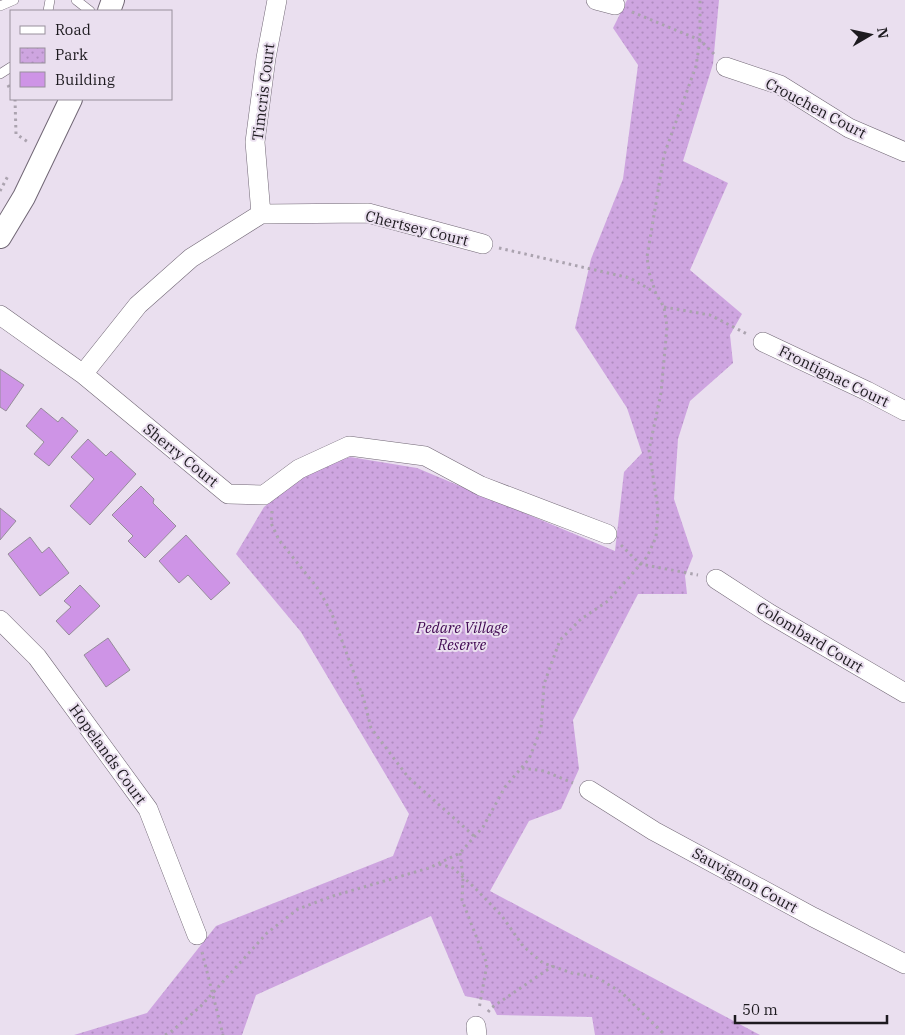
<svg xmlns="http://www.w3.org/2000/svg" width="905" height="1035" font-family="'IBM Plex Serif',serif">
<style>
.park{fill:url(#park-dots)}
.building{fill:#ce94e6;stroke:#968c9b}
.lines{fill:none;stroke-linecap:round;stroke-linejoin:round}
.service-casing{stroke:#716775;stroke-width:10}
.minor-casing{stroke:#716775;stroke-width:20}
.tertiary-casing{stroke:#716775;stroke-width:24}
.path{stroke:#aba3af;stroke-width:3;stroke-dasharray:2.5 4;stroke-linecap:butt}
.service{stroke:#fff;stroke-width:9}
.minor{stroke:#fff;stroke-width:19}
.tertiary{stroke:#fff;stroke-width:22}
.labels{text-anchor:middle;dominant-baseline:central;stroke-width:4;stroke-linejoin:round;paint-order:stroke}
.street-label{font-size:15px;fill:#1d1a1f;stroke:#eadfef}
.park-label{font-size:15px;font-style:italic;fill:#400852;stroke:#eadfef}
</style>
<defs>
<pattern id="park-dots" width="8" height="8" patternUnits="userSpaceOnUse" patternTransform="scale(1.25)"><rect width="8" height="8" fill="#cea5e0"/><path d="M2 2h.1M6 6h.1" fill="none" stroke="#b08dc0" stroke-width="1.8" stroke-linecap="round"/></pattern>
</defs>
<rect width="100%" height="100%" fill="#eadfef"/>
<path class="park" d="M627,0H719L713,64L683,161L728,183L690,270L742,314L730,335L733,363L690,401L678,439L674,499L693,556L685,576L687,594H638L573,720L579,769L561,809L529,821L490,891L760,1035H595L592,1017L497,1015L490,1001L465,996L431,916L256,995L242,1035H74L147,1013L216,926L393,856L409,814L301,632L236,554L264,507L306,472L350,457L417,468L615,551L624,472L642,453L627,408L575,328L591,259L623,179L638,65L613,28Z"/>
<path class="building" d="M0,369L24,385L6,411L0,407Z
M41,408L58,422L62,417L78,431L49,466L34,454L44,442L26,426Z
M88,439L106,456L111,451L136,474L90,525L70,506L94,479L71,457Z
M141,486L154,499L153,503L176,526L145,558L128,541L133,536L112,515Z
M0,508L16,521L0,540Z
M186,535L230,583L211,600L188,575L179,583L159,561Z
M30,537L42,553L49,547L69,573L40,596L8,554Z
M80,585L100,606L69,635L56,621L71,607L64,601Z
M108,638L130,670L106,687L84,655Z"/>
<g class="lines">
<g class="service-casing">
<path id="service" d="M76,0L90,11
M0,6L14,0
M48,11L50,0
M0,74L11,67"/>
</g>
<g class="minor-casing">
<path id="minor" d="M596,0L615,5
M726,67L780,85L849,128L905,152
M261,214L255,142L266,58L277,0
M0,315L83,374L228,494L264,495L299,469L349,446L425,456L481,486L607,534
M763,342L867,391L905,411
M83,374L138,305L191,258L261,214L368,213L483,244
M716,579L770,614L905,693
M0,620L37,657L148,809L197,935
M589,790L654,831L813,917L905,964
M476,1026L477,1035"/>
</g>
<g class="tertiary-casing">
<path id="tertiary" d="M109,11L113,0
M0,237L24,197L71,99"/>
</g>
<path class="path" d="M632,12L700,40L714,54
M8,85L11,91
M15,99L16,134L28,142
M0,191L9,174
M499,248L630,278L656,293
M664,307L710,315L747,334
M272,511L271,523L279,540L319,590L332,614L364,700L371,728L408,777L474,836
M621,545L640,564L698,575
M522,768L544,771L573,783
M460,853L463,877L462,900L487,964L479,1009
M439,864L453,868L474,887L502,916L523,946L543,963L572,973L596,977L621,992L665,1035
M202,952L223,1035
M488,1012L491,1008L553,966
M165,1035L172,1031L201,1006L267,933L298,909L333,896L429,868L460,853L483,827L505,787L529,759L541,729L544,684L560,640L581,619L608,601L647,557L656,537L658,509L649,450L661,393L667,327L664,307L656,294L649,272L647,257L664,155L696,66L700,40V0"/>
<use href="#service" class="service"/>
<use href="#minor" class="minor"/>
<use href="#tertiary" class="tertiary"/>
</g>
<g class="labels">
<g class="street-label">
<text transform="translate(263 92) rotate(-83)">Timcris Court</text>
<text transform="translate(816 108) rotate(28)">Crouchen Court</text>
<text transform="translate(417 228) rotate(14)">Chertsey Court</text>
<text transform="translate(834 376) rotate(26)">Frontignac Court</text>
<text transform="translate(181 455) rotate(39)">Sherry Court</text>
<text transform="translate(810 637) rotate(31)">Colombard Court</text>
<text transform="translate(108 754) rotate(54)">Hopelands Court</text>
<text transform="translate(745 880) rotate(29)">Sauvignon Court</text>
</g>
<g class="park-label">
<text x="462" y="627">Pedare Village<tspan x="462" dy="17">Reserve</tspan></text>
</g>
</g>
<rect x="10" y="10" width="162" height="90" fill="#eadfef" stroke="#98909c"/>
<rect x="20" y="26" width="25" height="8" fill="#ffffff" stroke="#98909c"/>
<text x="55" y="35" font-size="15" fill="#1d1a1f">Road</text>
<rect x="20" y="48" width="25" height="15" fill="url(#park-dots)" stroke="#98909c"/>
<text x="55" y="60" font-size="15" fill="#1d1a1f">Park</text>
<rect x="20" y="72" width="25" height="15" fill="#ce94e6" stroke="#98909c"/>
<text x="55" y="85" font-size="15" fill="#1d1a1f">Building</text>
<g transform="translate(870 35) rotate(81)" stroke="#eadfef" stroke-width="4" paint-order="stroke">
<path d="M0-4L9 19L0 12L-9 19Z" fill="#1d1a1f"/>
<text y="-8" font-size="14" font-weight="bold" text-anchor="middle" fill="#1d1a1f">N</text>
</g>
<path d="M735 1015v8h152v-8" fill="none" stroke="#1d1a1f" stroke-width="2.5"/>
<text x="742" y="1015" font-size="15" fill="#1d1a1f" stroke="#eadfef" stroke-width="4" paint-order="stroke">50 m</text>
</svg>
